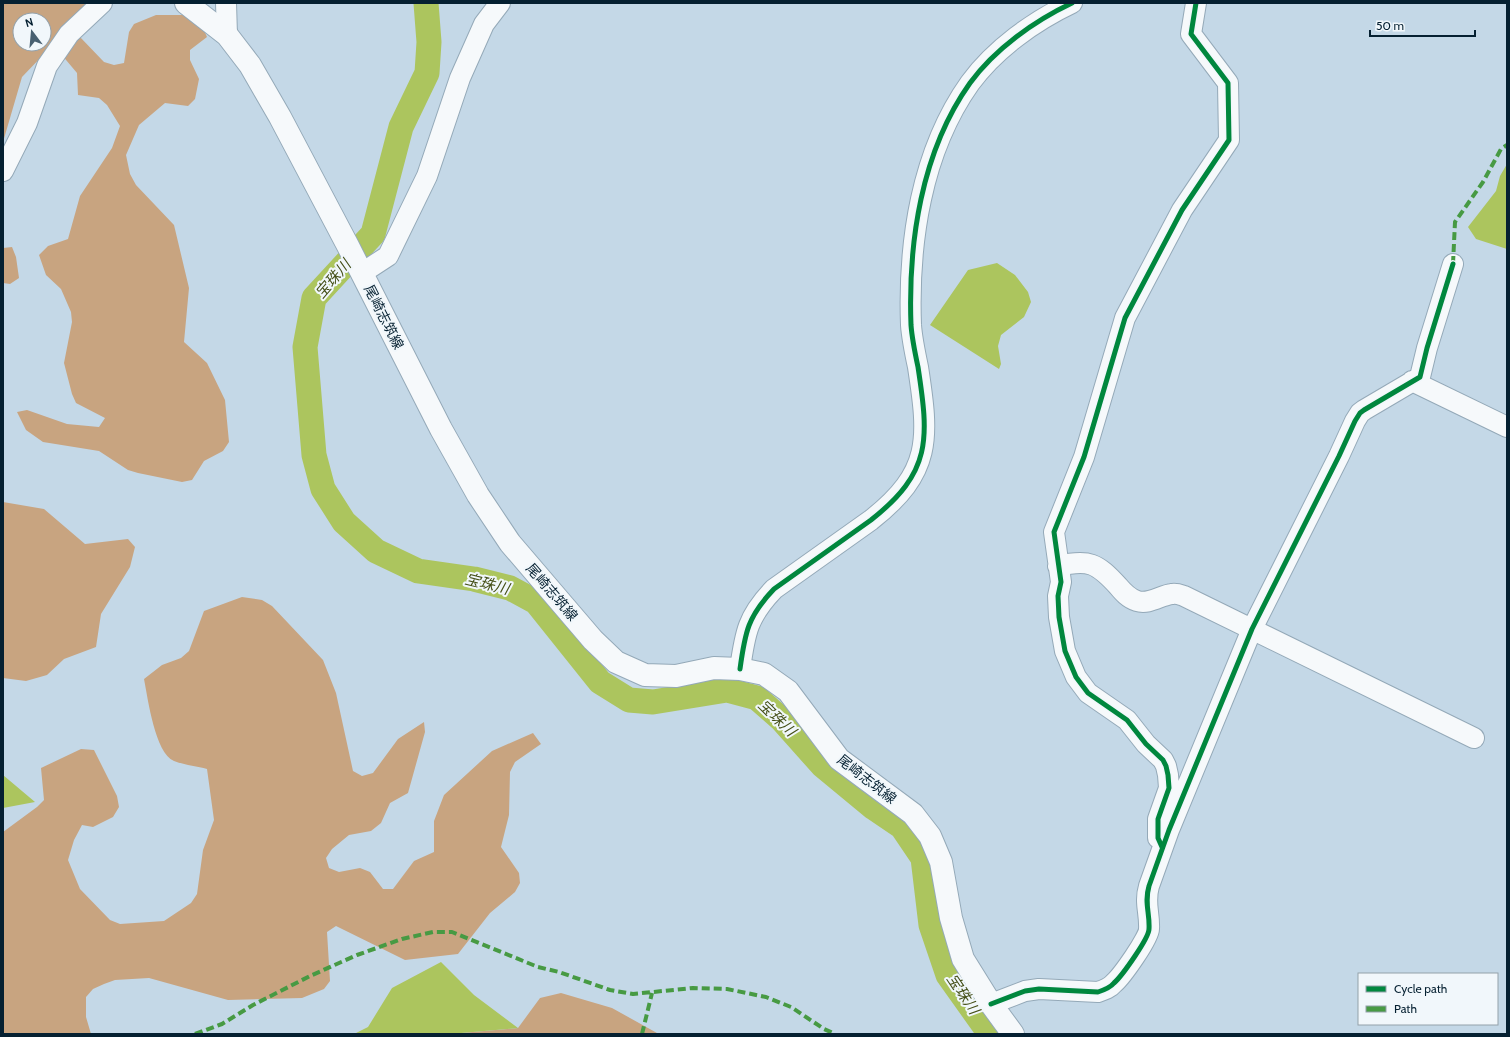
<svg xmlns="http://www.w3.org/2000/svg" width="1510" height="1037" font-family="Cabin,'Noto Sans JP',sans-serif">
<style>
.forest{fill:#c8a480;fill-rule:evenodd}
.water{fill:#acc55e}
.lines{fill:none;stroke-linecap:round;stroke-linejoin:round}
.river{stroke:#acc55e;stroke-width:25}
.minor-casing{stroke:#94a9b8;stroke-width:22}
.major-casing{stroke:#94a9b8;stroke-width:24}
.minor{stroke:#f6f9fb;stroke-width:20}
.major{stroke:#f6f9fb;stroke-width:22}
.quiet{stroke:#479a43;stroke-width:4;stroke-dasharray:8 4;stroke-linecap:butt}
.cycleway-casing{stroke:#f1f7fb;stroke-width:8}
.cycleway{stroke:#00873e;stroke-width:5}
.labels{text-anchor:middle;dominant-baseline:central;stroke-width:4;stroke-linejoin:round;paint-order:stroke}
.street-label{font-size:14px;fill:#052031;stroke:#f1f7fb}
.water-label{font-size:15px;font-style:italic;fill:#444f17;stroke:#f1f7fb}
</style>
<rect width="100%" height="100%" fill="#c4d8e7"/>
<path class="forest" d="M3,3H93L22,77L3,142ZM20,20H44V44H20Z
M156,15H186L203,28L207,37L190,50V60L199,79L195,99L188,106L165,103L139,125L126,155L130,174L136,185L174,225L189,288L184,342L207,363L225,400L229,442L223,451L204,461L192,480L182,482L138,473L128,470L99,451L43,442L26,430L17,412L27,410L67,424L99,427L105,418L76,403L72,394L64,363L72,322L71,312L61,289L46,275L39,255L48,246L68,239L80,196L112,148L120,126L107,105L99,98L78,95L77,73L61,54L80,37L104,62L114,65L124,63L129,32L134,24Z
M12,247L16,257L19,278L10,284L3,283V248Z
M3,502L44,509L85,544L128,539L135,547L130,567L101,614L96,647L64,659L47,675L26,681L3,678Z
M242,597L262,600L272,606L323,660L336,693L353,771L362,776L373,773L398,739L424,722L425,732L408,793L390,803L381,823L371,831L349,835L332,849L326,858L329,868L339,872L360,868L370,872L383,889H393L414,861L434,852V821L444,795L492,751L533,733L541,744L515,762L510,772L509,815L501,847L519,873L520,883L515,892L490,913L458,954L405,960L336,926L327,932L330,981L324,989L302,998L228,1000L149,978L115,980L104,984L93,989L86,997V1017L91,1034H3V832L37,807L44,800L41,768L81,749L94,750L117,796L119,807L113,817L93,827L82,825L74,840L68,860L80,889L110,920L120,924L164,921L191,903L197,894L203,850L214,820L207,769C197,766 184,765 174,761C155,753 148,699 144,679L162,665L181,658L189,651L204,611Z
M561,993L612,1008L657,1033L450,1034L518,1028L540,998Z"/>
<path class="water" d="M1507,164V249L1476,239L1468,227L1496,191L1500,176Z
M997,263L1015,275L1028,292L1031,302L1024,317L1001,335L998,346L1001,364L999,369L930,325L968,270Z
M3,775L35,802L3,808Z
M441,962L474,995L518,1028L450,1034H354L368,1027L392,988Z"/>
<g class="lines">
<path class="river" d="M426,3L429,42L427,73L401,127L373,234L314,298L305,347L314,455L323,489L344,522L376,551L418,571L474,579L510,588L536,602L600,682L629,700L653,702L727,690L757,698L781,719L822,765L874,808L902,827L923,858L931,925L948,975L990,1034"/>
<g class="minor-casing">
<path id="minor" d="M226,3L227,35
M3,171L27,123L47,66L69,34L102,3
M362,273L388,256L427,176L460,78L484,24L500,3
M1412,381L1507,427
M1058,566C1089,559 1097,563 1118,586C1123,592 1128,598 1137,601C1149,605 1161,595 1172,594C1176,593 1181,595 1184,596L1474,738
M740,669C745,632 748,616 774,589L871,520C932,472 929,439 918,367C915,353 912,339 911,325C908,243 921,152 970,83C995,49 1034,21 1072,3
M1158,838V819L1169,788L1168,775L1166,766L1163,760L1146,744L1127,720L1088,693L1076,677L1065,651L1059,617L1058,596L1061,582L1054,532L1084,457L1125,318L1182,210L1229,140L1228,83L1191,34L1196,3
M991,1004L1025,991L1039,989L1098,992C1104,990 1110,988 1114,983C1122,976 1149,938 1149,929C1150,913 1144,903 1149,886L1169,830L1252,629L1339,456L1355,421L1360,413L1364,410L1420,377L1427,348L1453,264"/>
</g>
<g class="major-casing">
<path id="major" d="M186,3L227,35L250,65L280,117L348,246L441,429L478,495L510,543L593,640L616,662L645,675L676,676L714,668L740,669L764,674L788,691L839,759L913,814L930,836L941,862L951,918L963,959L991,1004L1013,1034"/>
</g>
<use href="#minor" class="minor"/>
<use href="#major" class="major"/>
<path class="quiet" d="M1453,264L1455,222L1483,182L1501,149L1507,145
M195,1034L222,1024L253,1005L310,976L357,955L402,939L433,932H452L538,967L559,972L610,990L633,994L693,988L727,989L766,997L791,1007L824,1029L835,1034
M642,1034L652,993"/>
<g class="cycleway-casing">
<path id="cycleway" d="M740,669C745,632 748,616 774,589L871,520C932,472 929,439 918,367C915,353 912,339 911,325C908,243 921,152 970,83C995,49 1034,21 1072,3
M1162,847L1158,838V819L1169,788L1168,775L1166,766L1163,760L1146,744L1127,720L1088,693L1076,677L1065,651L1059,617L1058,596L1061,582L1054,532L1084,457L1125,318L1182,210L1229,140L1228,83L1191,34L1196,3
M991,1004L1025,991L1039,989L1098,992C1104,990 1110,988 1114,983C1122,976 1149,938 1149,929C1150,913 1144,903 1149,886L1169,830L1252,629L1339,456L1355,421L1360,413L1364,410L1420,377L1427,348L1453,264"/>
</g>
<use href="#cycleway" class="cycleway"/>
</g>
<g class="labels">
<g class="street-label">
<text transform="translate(384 317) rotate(63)">尾崎志筑線</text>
<text transform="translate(552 592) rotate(49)">尾崎志筑線</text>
<text transform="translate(867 779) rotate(38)">尾崎志筑線</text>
</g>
<g class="water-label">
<text transform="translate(333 279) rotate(-49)">宝珠川</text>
<text transform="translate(487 584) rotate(14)">宝珠川</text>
<text transform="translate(777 718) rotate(44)">宝珠川</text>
<text transform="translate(963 994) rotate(56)">宝珠川</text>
</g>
</g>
<rect width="1510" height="1037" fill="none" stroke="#052031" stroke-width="8"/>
<rect x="1358" y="973" width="140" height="52" fill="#f1f7fb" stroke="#93a1aa"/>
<rect x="1366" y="986" width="20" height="6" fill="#00873e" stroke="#93a1aa"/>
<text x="1394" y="993" font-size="12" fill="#052031">Cycle path</text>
<rect x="1366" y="1006" width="20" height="6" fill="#479a43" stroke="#93a1aa"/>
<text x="1394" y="1013" font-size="12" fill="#052031">Path</text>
<g transform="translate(32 32) rotate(344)"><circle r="19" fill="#f1f7fb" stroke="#93a1aa"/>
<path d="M0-3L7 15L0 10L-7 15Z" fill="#486071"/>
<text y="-6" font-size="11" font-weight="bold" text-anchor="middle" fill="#052031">N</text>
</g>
<path d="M1370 30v6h105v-6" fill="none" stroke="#052031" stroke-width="2"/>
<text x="1376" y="30" font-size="12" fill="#052031" stroke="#f1f7fb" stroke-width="3" paint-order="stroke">50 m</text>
</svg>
